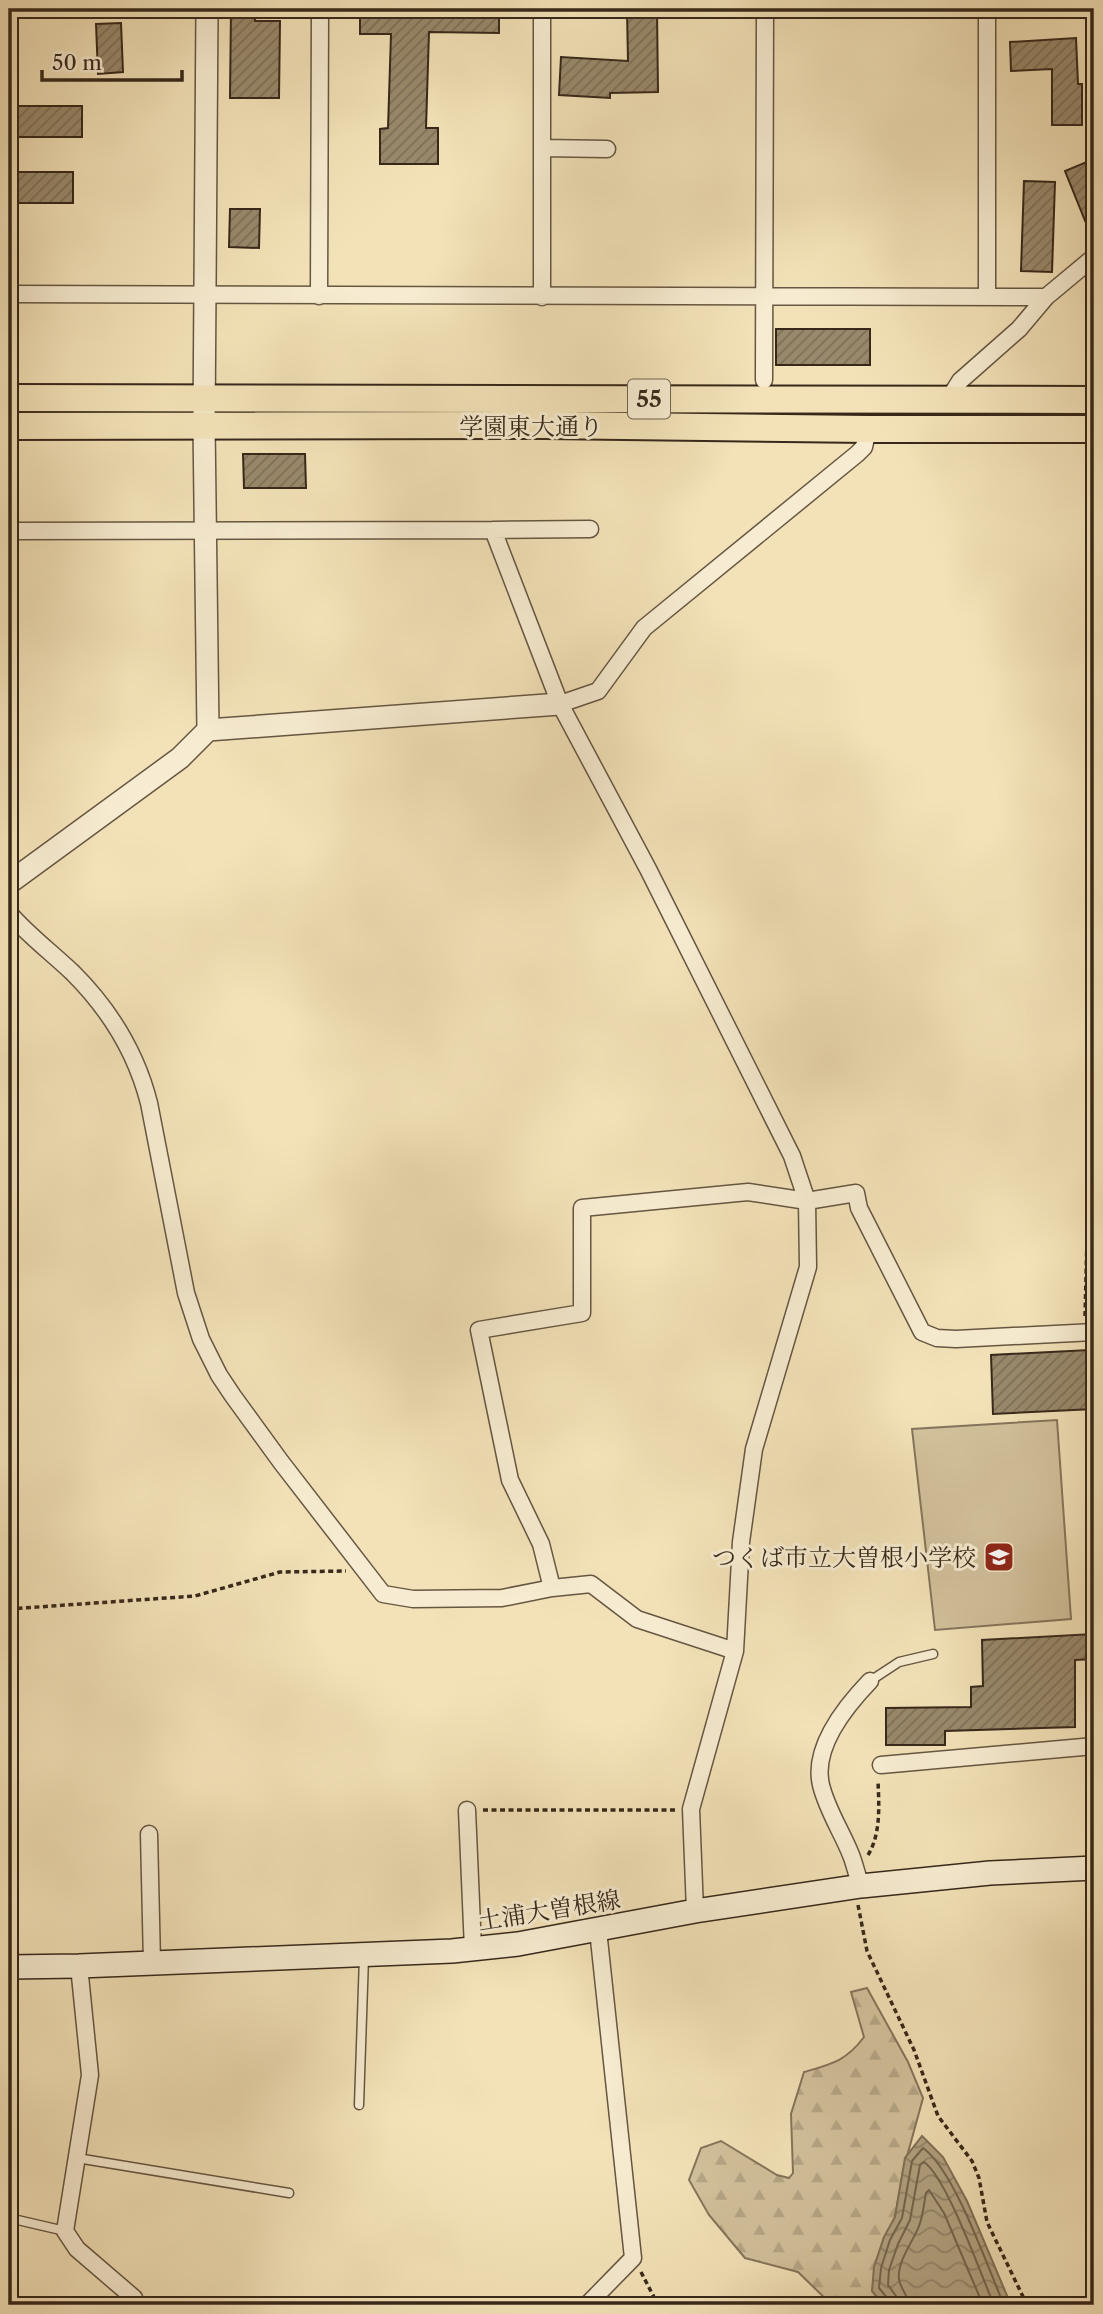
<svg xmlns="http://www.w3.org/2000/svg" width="1103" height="2314" font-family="'Libre Caslon Text','Noto Serif JP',serif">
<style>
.forest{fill:url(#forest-firs);stroke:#85755c;stroke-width:2}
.garden{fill:#d3c29d;stroke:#85755c;stroke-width:2}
.water{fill:url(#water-waves);stroke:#817258;stroke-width:2}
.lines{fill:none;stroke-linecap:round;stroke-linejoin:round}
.shore{stroke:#75664e;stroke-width:2}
.building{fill:url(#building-hatch);stroke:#37281a;stroke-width:2}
.service-casing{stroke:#665642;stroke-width:11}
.minor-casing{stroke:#665642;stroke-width:19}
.tertiary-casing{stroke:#665642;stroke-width:24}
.secondary-casing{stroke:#37281a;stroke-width:26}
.primary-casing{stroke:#37281a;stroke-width:30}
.path{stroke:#37281a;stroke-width:3.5;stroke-dasharray:5 3.5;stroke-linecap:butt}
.service{stroke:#f7ecd1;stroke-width:8}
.minor{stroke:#f7ecd1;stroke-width:16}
.tertiary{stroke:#f7ecd1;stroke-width:21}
.secondary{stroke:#f7ecd1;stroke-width:23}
.primary{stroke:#f3e2b8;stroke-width:26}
.labels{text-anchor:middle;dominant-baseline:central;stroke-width:6;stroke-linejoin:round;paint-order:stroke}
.shield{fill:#f7ecd1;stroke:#716351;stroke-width:2}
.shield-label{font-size:23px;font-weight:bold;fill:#37281a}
.street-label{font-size:24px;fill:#37281a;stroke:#f7ecd1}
.poi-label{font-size:24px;fill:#37281a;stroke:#f7ecd1;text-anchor:end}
</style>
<defs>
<pattern id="forest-firs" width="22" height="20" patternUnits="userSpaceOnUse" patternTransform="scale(1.75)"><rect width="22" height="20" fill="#d3c29d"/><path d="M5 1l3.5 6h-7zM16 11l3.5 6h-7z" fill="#b6a787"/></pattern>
<pattern id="water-waves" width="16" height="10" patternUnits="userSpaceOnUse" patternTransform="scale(1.75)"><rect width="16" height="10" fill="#b3a382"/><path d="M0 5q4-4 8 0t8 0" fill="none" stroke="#92856a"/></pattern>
<pattern id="building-hatch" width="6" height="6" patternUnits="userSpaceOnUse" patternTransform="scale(1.75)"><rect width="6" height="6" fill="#99896c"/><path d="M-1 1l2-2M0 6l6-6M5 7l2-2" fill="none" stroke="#7e7058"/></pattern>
</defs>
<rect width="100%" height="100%" fill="#f3e2b8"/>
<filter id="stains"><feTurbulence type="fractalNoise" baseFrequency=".00286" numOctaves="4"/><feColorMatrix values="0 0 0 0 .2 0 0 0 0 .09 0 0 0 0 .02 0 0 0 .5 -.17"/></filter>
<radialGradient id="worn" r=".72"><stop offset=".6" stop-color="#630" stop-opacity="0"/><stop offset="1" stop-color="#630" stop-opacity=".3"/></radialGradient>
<path class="forest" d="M867,1988L908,2062L923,2098L903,2171L895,2217L872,2291L884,2305H832L798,2272L745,2258L709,2215L689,2180L701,2148L721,2141L777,2175L789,2178L793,2173L791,2114L804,2072C832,2064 846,2061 864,2037L851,1992Z"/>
<path class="garden" d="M1057,1420L1071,1619L935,1630L912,1429Z"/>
<path class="water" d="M922,2136L943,2157L967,2201L1011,2305H884L872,2291L874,2267L884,2237L895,2217L905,2158Z"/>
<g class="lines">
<path class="shore" d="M889,2305L888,2299L879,2288L881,2268L890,2240L902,2218L912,2161L923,2148C955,2171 987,2266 1004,2305
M898,2305L896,2296L888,2285L889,2270L898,2244L910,2220L920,2165L924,2162C947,2178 981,2275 994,2305
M909,2305C908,2295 900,2288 899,2279C897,2261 913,2242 919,2226C923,2216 924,2203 926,2193L929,2190L944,2213L983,2305"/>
</g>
<path class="building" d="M231,9H255V21H280L279,98H230Z
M360,9H499V33L429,32L426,128H438V164H380V129L388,128L391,34H360Z
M657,10L658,92L610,93V98L559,95L561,57L628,61L627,11Z
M121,23L123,72L98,74L96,24Z
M1076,38L1078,84H1082V125H1052V69L1011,71L1010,42Z
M9,106H82V137H9Z
M1094,159V243L1065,171Z
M9,172H73V203H9Z
M1024,181L1055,182L1052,272L1021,271Z
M230,209H260L259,248L229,247Z
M776,329H870V365H776Z
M243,454H305L306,488H244Z
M1089,1350V1355H1094V1409L993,1414L991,1355Z
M1093,1634L1094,1659L1075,1660V1727L945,1731V1745H886V1708L971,1707V1687L983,1686L982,1640Z"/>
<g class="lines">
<g class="service-casing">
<path id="service" d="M870,1681L899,1662L933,1654
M359,2105L364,1957
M77,2158L289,2193
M9,2218L65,2231"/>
</g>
<g class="minor-casing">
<path id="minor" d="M542,148L607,149
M9,294L1046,297
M319,296L320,9
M542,297V9
M987,297V9
M764,380L765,9
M948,400L960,381L1019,329L1046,297L1094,257
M493,530L590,529
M9,531L493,530L560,704L648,869L792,1156L807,1201L808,1267L754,1449L741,1542L735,1651L691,1809L695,1911
M560,704L598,691L644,628L857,454L864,447L868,429
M9,913C28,935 52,953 73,973C110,1010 136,1052 149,1103L186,1293L201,1339L219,1375L233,1396L281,1462L383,1594L413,1599L502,1598L552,1588L591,1584L637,1619L735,1651
M552,1588L541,1544L510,1480L479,1330L582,1313V1208L748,1192L807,1201L856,1193L859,1208L922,1332L937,1338L956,1339L1094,1332
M881,1765L1094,1746
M467,1810L473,1949
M149,1834L152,1963
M861,1886C857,1876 855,1865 851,1855C842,1832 827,1810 821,1785C812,1747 846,1706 870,1681
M79,1966L90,2075L65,2231L77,2249L134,2298V2305
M587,2305L633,2258L598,1930"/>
</g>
<g class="tertiary-casing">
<path id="tertiary" d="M207,9L204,425L208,730
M9,883L180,758L208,730L560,704"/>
</g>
<g class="secondary-casing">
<path id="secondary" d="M9,1967L79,1966L452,1951L518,1944L695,1911L861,1886L990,1873L1094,1868"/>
</g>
<g class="primary-casing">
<path id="primary" d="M9,398L1094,400
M9,426L544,425L868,429H1094"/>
</g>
<path class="path" d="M1085,1316L1090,1123L1094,1112
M9,1609L195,1596L280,1572L346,1571
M483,1810H675
M868,1855C881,1834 879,1805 878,1781
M858,1905L867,1951L914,2050L938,2116L972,2161L979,2178L987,2222L1027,2305
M641,2272L658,2305"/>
<use href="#service" class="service"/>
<use href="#minor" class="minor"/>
<use href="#tertiary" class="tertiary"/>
<use href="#secondary" class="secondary"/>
<use href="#primary" class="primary"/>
</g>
<defs>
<g id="school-square" transform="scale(1.575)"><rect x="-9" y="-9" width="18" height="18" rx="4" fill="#8f2418" stroke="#f7ecd1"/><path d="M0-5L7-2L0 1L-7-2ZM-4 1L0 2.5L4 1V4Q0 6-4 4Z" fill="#fff"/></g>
</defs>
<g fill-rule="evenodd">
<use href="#school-square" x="999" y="1557"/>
</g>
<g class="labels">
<rect class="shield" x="628" y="379.5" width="42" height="39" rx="5"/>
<g class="shield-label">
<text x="649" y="399">55</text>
</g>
<g class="street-label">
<text x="531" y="426">学園東大通り</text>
<text transform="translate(549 1910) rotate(-9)">土浦大曽根線</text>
</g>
<g class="poi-label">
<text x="976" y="1557">つくば市立大曽根小学校</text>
</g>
</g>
<rect width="1103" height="2314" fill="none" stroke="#f3e2b8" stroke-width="35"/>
<rect x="10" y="10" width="1082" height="2293" fill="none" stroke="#37281a" stroke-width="3.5"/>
<rect x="18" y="18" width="1068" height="2279" fill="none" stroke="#37281a" stroke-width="2"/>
<path d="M42 70v10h140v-10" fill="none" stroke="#37281a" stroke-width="3.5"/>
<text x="52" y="70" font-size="21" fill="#37281a" stroke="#f7ecd1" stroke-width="5" paint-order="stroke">50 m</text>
<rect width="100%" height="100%" filter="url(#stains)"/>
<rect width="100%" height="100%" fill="url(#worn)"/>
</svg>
